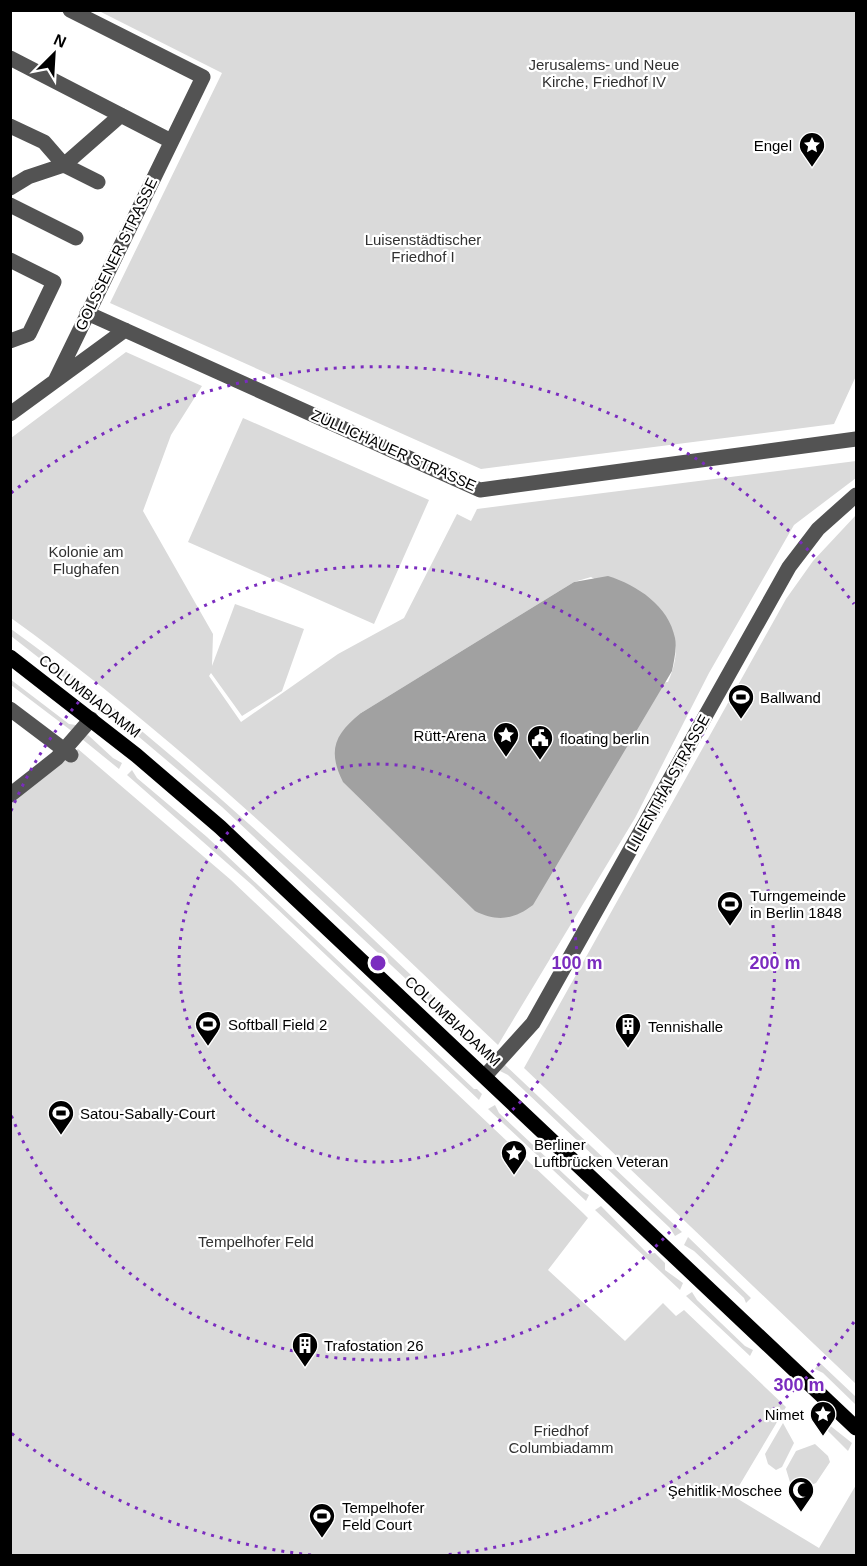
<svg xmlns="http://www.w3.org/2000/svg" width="867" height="1566" font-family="Helvetica,sans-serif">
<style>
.green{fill:#dadada;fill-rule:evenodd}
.water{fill:#a1a1a1}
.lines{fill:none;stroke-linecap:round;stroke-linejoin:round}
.minor{stroke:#535353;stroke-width:15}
.major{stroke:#000;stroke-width:15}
.ring{fill:none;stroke:#7b2cbf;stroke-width:3;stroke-dasharray:3 6}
.labels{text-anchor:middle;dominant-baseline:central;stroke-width:4.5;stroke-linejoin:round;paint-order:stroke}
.park-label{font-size:15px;fill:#313131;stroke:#fff}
.poi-label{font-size:15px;fill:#000;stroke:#fff;text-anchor:start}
.street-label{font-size:15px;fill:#000;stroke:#fff}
.centre{fill:#7b2cbf;stroke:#fff;stroke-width:3}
.ring-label{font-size:18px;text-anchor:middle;font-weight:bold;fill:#7b2cbf;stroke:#fff;stroke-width:4.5;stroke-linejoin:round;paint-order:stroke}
</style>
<rect width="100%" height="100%" fill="#fff"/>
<path class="green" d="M99,11H856V376L834,424L481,469L110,303L222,73Z
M126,352L202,386L171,435L143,511L213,634L212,666L235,604L304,629L282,691L242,716L211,673L209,676L241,722L338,654L404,618L457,514L471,521L477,509L856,461V478L794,525L709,673L635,818L498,1045C341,896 187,745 11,618V438ZM591,577C638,603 697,616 668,682L361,713L574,582Z
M243,418L429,500L374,624L188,542Z
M856,515V1384L524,1068L786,599L813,561Z
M11,629C185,755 339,907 495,1055L488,1060L484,1052L222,807L126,726L11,636Z
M10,679L69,724L76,725L73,732L11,685Z
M88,735L113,758L122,763L119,769L82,739Z
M78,749L231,880L583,1213L588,1218L548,1270L625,1341L663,1303L676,1316L684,1310L786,1407L733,1496L819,1548L856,1485V1555H11V802Z
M132,770L137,778L207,837L474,1089H477L482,1094L479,1100L252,885L127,775Z
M504,1064L682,1232L675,1236L670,1228L508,1075L500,1071Z
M495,1105L499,1113L582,1191L589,1195L586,1201L488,1109Z
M601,1206L648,1254L655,1253L665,1263V1270L683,1283L680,1290L595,1210Z
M688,1237L751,1298L746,1303L744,1298L694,1251L684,1245Z
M692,1292L697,1300L745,1346L753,1350L750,1356L686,1296Z
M819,1362L856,1397V1405L823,1373L815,1369Z
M821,1414L823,1420L852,1443L848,1451L816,1419Z
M783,1423L794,1443L782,1467L776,1470L768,1464L765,1454Z
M815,1444L828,1456L830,1462L816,1483L793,1492L786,1469L796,1451Z"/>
<path class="water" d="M608,576C637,585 669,606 675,638C677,648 674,661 672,671L533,905C513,920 497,922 475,911L343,782C327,750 335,734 361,713L574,582Z"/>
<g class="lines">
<path class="minor" d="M10,58L171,141
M10,126L44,142L64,165L98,182
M10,188L28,177L64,165L121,115
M10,205L76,238
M10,260L54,282L29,334L10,341
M87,313L480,490L856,439
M55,381L203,77L70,10
M10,414L125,330
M10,709L71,755
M10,795L57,758L91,719
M485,1076L533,1023L789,567L818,529L856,495"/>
<path class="major" d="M10,657L136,755L220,827L856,1428"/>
</g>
<g class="ring">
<circle cx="378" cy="963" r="199"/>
<path d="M11 811A397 397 0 1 1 11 1115"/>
<path d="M854 1322A596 596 0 0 1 445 1555M311 1555A596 596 0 0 1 11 1433M11 493A596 596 0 0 1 854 604"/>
</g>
<defs>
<g id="sight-pin" transform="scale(1.35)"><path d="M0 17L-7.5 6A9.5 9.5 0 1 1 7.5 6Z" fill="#000" stroke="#fff"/><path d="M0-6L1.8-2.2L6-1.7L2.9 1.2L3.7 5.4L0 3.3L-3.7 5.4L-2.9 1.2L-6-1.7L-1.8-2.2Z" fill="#fff"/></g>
<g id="stadium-pin" transform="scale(1.35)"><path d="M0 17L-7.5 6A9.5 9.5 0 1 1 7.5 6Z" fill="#000" stroke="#fff"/><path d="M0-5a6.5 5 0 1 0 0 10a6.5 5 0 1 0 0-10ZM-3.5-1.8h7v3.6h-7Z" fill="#fff"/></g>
<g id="civic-pin" transform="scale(1.35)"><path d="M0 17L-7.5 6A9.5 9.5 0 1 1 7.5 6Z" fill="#000" stroke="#fff"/><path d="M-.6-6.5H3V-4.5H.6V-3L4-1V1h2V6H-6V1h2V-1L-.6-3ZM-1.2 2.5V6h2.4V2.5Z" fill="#fff"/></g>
<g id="building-pin" transform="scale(1.35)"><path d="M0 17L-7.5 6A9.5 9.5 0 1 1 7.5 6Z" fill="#000" stroke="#fff"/><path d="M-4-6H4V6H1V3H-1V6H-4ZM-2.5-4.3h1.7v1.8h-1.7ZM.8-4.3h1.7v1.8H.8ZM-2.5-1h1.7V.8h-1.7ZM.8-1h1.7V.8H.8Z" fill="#fff"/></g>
<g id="mosque-pin" transform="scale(1.35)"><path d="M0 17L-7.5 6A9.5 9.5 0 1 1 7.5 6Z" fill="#000" stroke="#fff"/><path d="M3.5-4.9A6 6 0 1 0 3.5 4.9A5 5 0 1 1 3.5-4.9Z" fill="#fff"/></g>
</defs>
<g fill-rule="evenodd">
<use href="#sight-pin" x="812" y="145"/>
<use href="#stadium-pin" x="741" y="697"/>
<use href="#sight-pin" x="506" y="735"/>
<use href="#civic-pin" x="540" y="738"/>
<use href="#stadium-pin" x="730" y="904"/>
<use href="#stadium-pin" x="208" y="1024"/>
<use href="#building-pin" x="628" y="1026"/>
<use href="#stadium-pin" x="61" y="1113"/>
<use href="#sight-pin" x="514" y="1153"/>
<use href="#building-pin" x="305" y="1345"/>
<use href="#sight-pin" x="823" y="1414"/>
<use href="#mosque-pin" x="801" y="1490"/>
<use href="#stadium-pin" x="322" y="1516"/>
</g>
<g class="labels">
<g class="park-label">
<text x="604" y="64">Jerusalems- und Neue<tspan x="604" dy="17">Kirche, Friedhof IV</tspan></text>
<text x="423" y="239">Luisenstädtischer<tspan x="423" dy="17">Friedhof I</tspan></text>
<text x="86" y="551">Kolonie am<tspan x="86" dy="17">Flughafen</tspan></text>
<text x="256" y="1241">Tempelhofer Feld</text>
<text x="561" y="1430">Friedhof<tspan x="561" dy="17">Columbiadamm</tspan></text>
</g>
<g class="poi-label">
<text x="792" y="145" text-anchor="end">Engel</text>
<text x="760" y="697">Ballwand</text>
<text x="486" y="735" text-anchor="end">Rütt-Arena</text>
<text x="560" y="738">floating berlin</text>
<text x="750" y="895">Turngemeinde<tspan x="750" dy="17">in Berlin 1848</tspan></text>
<text x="228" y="1024">Softball Field 2</text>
<text x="648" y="1026">Tennishalle</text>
<text x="80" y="1113">Satou-Sabally-Court</text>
<text x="534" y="1144">Berliner<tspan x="534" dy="17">Luftbrücken Veteran</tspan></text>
<text x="324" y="1345">Trafostation 26</text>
<text x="804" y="1414" text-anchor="end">Nimet</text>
<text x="782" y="1490" text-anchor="end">Şehitlik-Moschee</text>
<text x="342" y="1507">Tempelhofer<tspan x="342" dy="17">Feld Court</tspan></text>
</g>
<g class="street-label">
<text transform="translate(116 254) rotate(-64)">GOLSSENER STRASSE</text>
<text transform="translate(394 450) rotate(24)">ZÜLLICHAUER STRASSE</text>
<text transform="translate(90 696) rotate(38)">COLUMBIADAMM</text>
<text transform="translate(668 783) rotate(-61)">LILIENTHALSTRASSE</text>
<text transform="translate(453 1021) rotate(43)">COLUMBIADAMM</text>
</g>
</g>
<circle cx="378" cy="963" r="9" class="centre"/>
<g class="ring-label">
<text x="577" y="969">100 m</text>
<text x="775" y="969">200 m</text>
<text x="799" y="1391">300 m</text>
</g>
<rect width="867" height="1566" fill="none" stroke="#000000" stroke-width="24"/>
<g transform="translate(54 54) rotate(24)" stroke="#ffffff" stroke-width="4.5" paint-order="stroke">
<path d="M0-4.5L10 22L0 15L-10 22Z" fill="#000000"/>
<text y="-9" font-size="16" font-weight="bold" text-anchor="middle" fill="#000000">N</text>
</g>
</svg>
